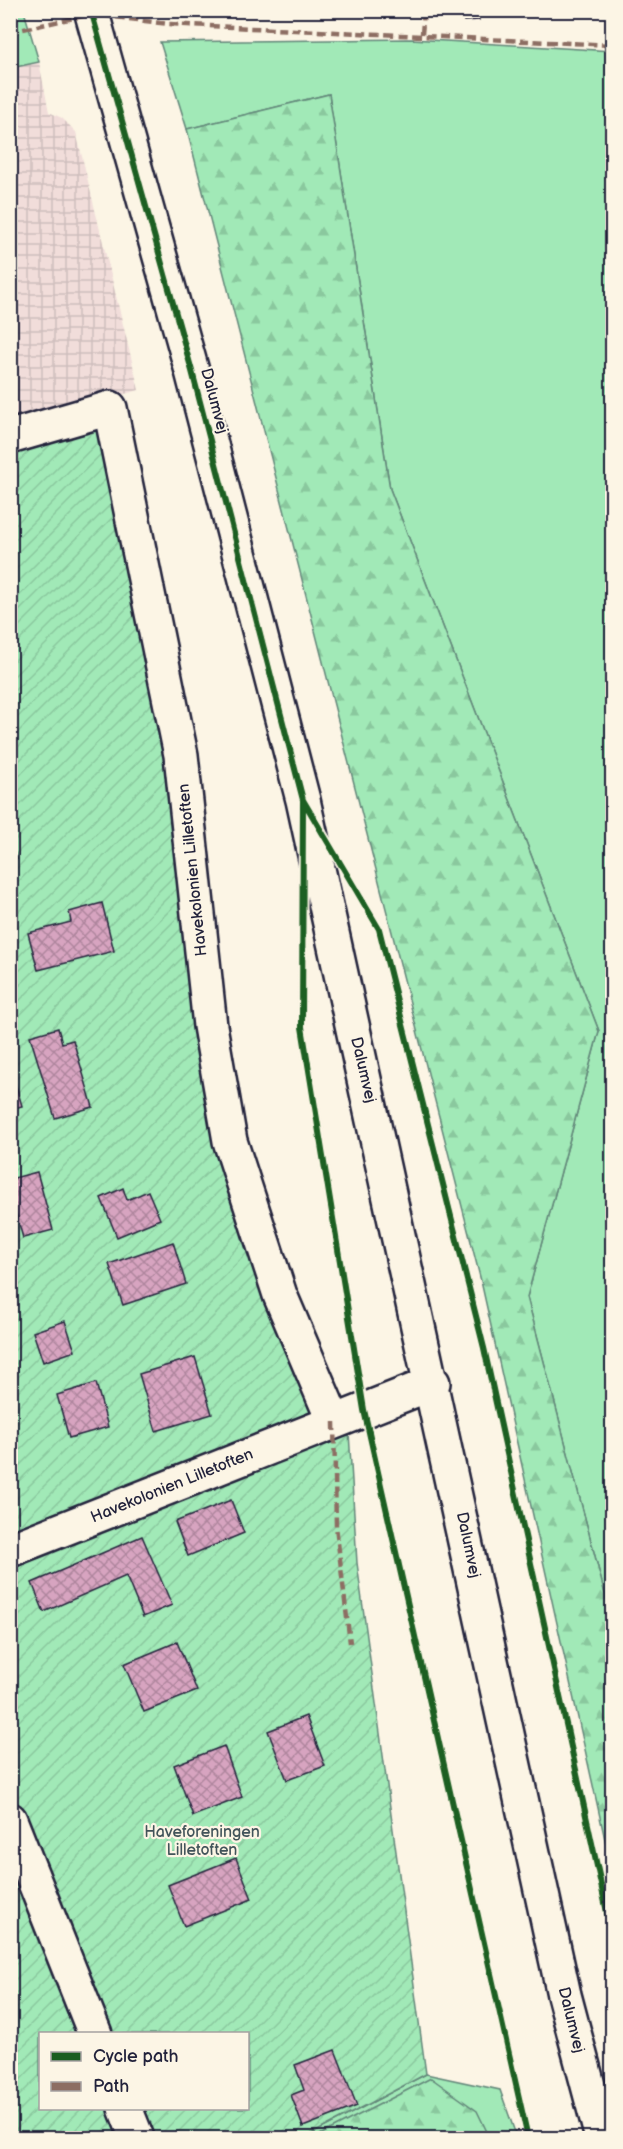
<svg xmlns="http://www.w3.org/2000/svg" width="623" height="2149" font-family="'Balsamiq Sans',sans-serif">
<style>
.industrial{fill:url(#industrial-grid)}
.grass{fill:#a1e9b7;stroke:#628679;stroke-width:1.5}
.forest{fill:url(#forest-firs);stroke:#628679;stroke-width:1.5}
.garden{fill:url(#garden-furrows);stroke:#628679;stroke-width:1.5;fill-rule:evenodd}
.building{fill:url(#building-cross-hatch);stroke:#22223b;stroke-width:1.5}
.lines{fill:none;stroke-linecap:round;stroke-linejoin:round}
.minor-casing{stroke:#22223b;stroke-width:38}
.minor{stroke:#fcf5e5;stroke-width:33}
.quiet{stroke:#8d6e63;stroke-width:4.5;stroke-dasharray:9 4.5;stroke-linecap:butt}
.cycleway-casing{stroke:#fcf5e5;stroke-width:10}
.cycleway{stroke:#1b5e20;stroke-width:6}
.labels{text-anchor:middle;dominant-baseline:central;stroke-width:4.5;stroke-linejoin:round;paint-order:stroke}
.street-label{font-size:16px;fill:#22223b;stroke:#fcf5e5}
.park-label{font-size:16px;fill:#42545a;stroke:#fcf5e5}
</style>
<defs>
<pattern id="industrial-grid" width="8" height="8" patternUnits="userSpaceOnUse" patternTransform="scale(1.5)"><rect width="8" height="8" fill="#f1ddda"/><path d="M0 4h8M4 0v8" fill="none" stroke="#cebdbc"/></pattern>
<pattern id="forest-firs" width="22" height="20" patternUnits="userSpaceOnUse" patternTransform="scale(1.5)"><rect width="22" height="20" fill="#a1e9b7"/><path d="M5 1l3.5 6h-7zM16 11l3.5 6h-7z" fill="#8ac89e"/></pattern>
<pattern id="garden-furrows" width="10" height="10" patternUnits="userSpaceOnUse" patternTransform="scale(1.5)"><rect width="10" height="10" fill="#a1e9b7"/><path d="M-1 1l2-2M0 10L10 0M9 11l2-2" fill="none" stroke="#8ac89e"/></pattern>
<pattern id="building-cross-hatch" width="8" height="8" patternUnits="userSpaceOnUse" patternTransform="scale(1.5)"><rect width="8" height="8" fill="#d7a4c0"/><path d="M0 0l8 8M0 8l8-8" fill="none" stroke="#ae859d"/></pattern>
</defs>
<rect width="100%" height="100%" fill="#fcf5e5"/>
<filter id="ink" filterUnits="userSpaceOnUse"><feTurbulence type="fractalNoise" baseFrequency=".0167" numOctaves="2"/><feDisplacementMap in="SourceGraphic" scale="12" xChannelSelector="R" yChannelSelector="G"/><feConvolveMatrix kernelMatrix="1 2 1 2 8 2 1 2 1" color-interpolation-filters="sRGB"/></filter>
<g filter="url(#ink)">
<path class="industrial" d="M39,62L49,112L62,118L76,132L139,390L11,426V68Z"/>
<path class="grass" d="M10,11H24L39,62L11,68Z
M411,39L612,51V1621L527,1297L599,1031L390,489L329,94L187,129L160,42Z
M426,2074L500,2090L517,2138H304Z"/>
<path class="forest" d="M329,94L390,489L599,1031L527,1297L612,1621V1871L481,1281L187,129Z
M431,2078L477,2111L490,2138H314Z"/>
<path class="garden" d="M119,397L238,1104L286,1274L348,1416L357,1563L426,2074L304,2138H11V426ZM40,2034H248V2108H40Z"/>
<path class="building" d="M463,10H479V20L464,21Z
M10,840L17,859L10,861Z
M102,903L114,951L38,970L28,933L71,922L69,912Z
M58,1028L62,1043L73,1040L93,1107L55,1118L30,1036Z
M10,1065L22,1106L10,1109Z
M37,1172L53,1230L23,1238L10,1192V1179Z
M123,1188L127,1200L148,1191L160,1219L117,1237L101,1198Z
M173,1242L186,1284L123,1305L109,1264Z
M65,1321L75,1351L43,1362L33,1332Z
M195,1357L212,1414L156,1431L139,1374Z
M96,1383L108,1427L69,1438L57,1395Z
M231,1500L244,1533L188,1556L175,1522Z
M142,1536L172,1605L143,1617L126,1576L44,1612L32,1583Z
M177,1642L197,1691L144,1712L124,1664Z
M306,1716L325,1766L287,1780L268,1731Z
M224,1746L242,1797L193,1816L174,1765Z
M236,1858L252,1899L184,1926L168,1885Z
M335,2050L357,2106L303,2127L291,2095L304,2090L295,2065Z"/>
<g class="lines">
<g class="minor-casing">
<path id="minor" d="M91,10L192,371L303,800L564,1995L602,2138
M10,437L110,408L181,755L210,1026L230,1141L280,1295L334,1422
M10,1550L433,1383
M10,1820L95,2034
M125,2108L137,2138"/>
</g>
<use href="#minor" class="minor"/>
<path class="quiet" d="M10,32L92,14L168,24L612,45
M422,34L424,10
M334,1422L336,1526L350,1643"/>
<g class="cycleway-casing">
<path id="cycleway" d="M91,10L192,371L303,800L302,1027L364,1410L528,2138
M303,800L379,929L484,1348L612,1935"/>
</g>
<use href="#cycleway" class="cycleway"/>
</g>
</g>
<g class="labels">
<g class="street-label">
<text transform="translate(214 401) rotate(75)">Dalumvej</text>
<text transform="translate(193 870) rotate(-96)">Havekolonien Lilletoften</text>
<text transform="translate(363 1070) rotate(77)">Dalumvej</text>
<text transform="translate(172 1486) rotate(-22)">Havekolonien Lilletoften</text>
<text transform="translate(468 1545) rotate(78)">Dalumvej</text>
<text transform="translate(571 2020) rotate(76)">Dalumvej</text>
</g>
<g class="park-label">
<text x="202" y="1832">Haveforeningen<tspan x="202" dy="18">Lilletoften</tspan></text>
</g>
</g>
<rect width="623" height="2149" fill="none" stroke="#fcf5e5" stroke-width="36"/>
<rect x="18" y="18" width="587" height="2113" fill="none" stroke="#22223b" stroke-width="2" filter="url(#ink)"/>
<rect x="39" y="2032" width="210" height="78" fill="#fcf5e5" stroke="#a5a1a1" stroke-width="1.5"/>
<rect x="51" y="2052" width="30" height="9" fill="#1b5e20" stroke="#a5a1a1" stroke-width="1.5"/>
<text x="93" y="2062" font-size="18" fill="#22223b">Cycle path</text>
<rect x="51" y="2082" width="30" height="9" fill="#8d6e63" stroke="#a5a1a1" stroke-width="1.5"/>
<text x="93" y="2092" font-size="18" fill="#22223b">Path</text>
</svg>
